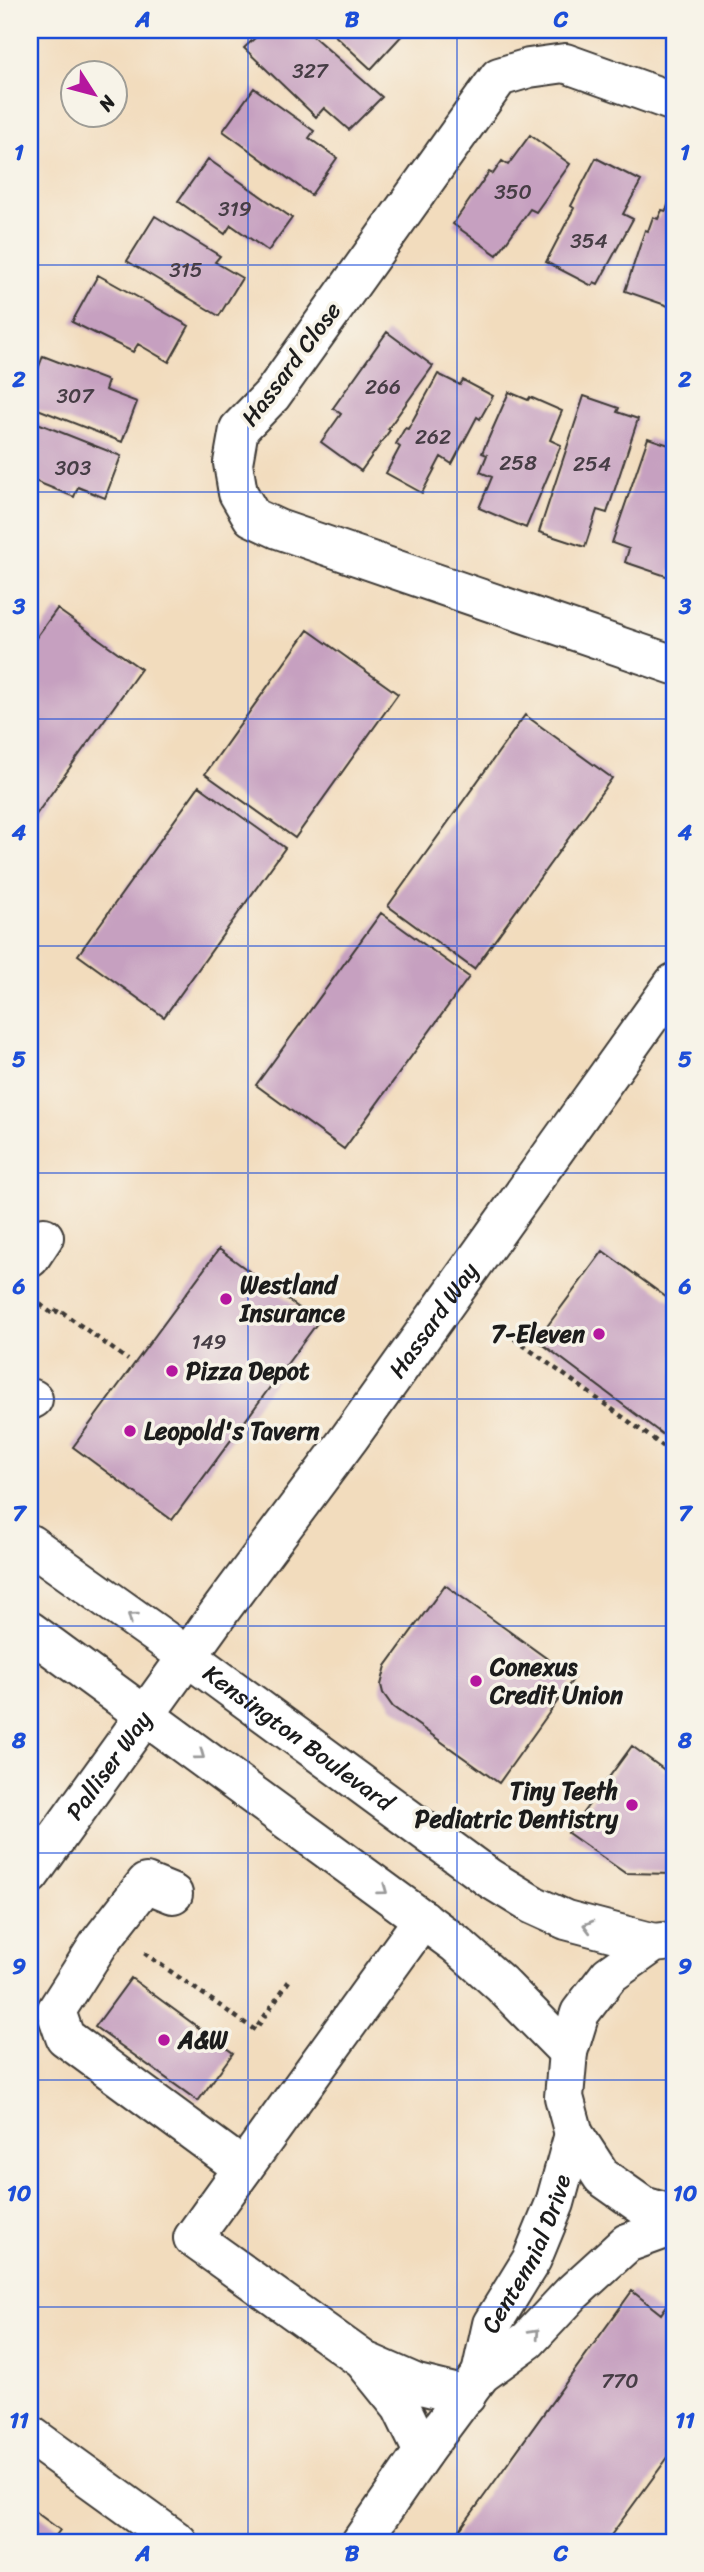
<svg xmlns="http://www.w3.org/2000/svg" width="704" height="2572" font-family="Sriracha,sans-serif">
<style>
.building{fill:#c6a0c0}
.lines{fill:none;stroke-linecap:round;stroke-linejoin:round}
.minor-casing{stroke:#3c3934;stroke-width:42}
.major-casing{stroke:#3c3934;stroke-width:42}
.path{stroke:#3c3934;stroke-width:4.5;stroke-dasharray:5 5;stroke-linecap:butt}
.minor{stroke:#fff;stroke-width:38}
.major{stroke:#fff;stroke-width:38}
.oneway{stroke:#999}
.grid{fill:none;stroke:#1d4ed8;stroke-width:2;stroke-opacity:0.55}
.poi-dot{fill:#b5179e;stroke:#f7f3e8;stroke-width:2.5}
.labels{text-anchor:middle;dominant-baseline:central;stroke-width:7;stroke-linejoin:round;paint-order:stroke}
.number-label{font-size:21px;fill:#463d45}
.street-label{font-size:24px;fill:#1c1c1c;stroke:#f7f3e8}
.poi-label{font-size:24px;font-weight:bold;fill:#1c1c1c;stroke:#f7f3e8;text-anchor:start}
.neatline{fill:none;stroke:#1d4ed8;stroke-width:2.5}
.grid-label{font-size:23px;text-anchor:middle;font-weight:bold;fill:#1d4ed8}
</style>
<rect width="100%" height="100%" fill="#f7f3e8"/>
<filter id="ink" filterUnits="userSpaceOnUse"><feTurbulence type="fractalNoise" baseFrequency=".0143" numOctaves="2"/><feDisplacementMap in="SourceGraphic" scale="14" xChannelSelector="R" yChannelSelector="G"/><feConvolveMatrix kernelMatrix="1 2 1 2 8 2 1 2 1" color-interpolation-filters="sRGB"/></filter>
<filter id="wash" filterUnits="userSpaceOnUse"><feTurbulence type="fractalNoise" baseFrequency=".00686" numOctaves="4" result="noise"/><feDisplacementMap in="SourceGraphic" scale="28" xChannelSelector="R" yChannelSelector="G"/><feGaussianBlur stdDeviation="1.57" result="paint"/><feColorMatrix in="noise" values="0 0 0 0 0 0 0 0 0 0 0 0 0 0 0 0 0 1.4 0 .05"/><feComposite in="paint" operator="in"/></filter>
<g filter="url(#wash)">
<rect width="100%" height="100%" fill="#f2dcbd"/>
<g id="blocks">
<path class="building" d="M248,30H306L382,97L349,130L324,108L316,117L244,48L256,37Z
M329,30H405L406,31L371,69Z
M254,88L314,131L309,138L337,158L311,195L223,131Z
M530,135L570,164L536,212L530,209L497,255L453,224L489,172L493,174L502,161L508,165Z
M596,158L641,181L623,214L633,219L598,284L594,282L592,286L546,262L574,208L571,206Z
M208,159L292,218L268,251L231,225L225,234L178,201Z
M674,187V308L625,291L645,230L648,231L653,217L658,219L662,210L666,211Z
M155,216L220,256L215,262L242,278L219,316L127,261Z
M98,275L189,326L169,362L138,344L133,352L72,322Z
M387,332L433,366L388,429L390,430L361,471L321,442L341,414L333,408Z
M43,356L108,381L105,390L137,402L122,442L30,406V390Z
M438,374L460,385L463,380L493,396L480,419L477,417L452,464L441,457L422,493L386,473L400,447L396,444L405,428L408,429Z
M509,392L528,400L530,397L562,411L550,440L561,445L526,528L479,508L492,477L480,472L487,455L482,453Z
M584,396L619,408L617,412L638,419L607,513L597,510L585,547L539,532Z
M30,420L121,456L105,498L78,487L74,497L30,479Z
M674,430V562L669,577L625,562L629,549L612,543L648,438L669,445Z
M57,609L141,669L30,823V646Z
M308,630L398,694L295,838L205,774Z
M525,715L612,778L474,969L388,906Z
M199,786L285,848L164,1017L78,955Z
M381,913L469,977L344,1149L256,1085Z
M219,1249L318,1322L172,1520L73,1447Z
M603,1251L674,1303V1443L537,1340Z
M445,1585L574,1678L499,1783L393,1707L383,1693L381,1685L386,1666Z
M632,1746L674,1777V1874L625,1873L568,1833Z
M131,1978L233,2053L198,2101L95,2027Z
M632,2291L661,2314L674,2295V2449L606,2542H451Z
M30,2508L60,2530L51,2542H30Z"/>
</g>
</g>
<g filter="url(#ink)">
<use href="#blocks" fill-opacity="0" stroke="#3c3934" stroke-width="2"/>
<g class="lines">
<g class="minor-casing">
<g id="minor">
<path d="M674,102L565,63L529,68L499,77L272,395L239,429L233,463L238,493L252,517L278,529L674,665"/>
<path d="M30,1258L44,1237"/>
<path d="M30,1400L33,1399"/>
<path id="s1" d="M30,1875L223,1607L350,1437L674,983"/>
<path d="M173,1894L146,1883L100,1942L56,2011L65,2037L243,2168"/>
<path d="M423,1919L193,2238L363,2360L401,2407L423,2452"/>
<path d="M369,2363L417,2384L466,2396"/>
<path id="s2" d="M481,2374L492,2324L532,2259L555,2203L574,2134"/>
<path d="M30,2435L178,2542"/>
<path d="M361,2542L423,2452L481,2374L528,2340L572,2293L627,2243L674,2226"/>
</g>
</g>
<g class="major-casing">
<g id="major">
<path id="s3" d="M30,1544L187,1656L489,1878L533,1905L566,1920L654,1943"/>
<path d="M30,1631L456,1944L501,1984L568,2052"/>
<path d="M672,1941L654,1943L609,1975L580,2013L568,2052L564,2097L574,2134L602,2177L643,2206L674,2215"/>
</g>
</g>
<path class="path" d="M32,1298L54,1315L58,1309L128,1360
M498,1327L674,1454
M144,1953L255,2030L289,1981"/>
<use href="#minor" class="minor"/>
<use href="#major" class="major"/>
</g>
<defs><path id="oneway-chevron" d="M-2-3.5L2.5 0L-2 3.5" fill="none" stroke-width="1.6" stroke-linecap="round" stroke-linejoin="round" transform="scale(1.75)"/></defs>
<g class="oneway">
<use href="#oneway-chevron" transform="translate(132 1617) rotate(-144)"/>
<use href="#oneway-chevron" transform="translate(200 1755) rotate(36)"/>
<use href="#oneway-chevron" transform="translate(383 1890) rotate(36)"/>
<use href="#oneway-chevron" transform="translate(588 1926) rotate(-165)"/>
<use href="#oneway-chevron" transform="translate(535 2333) rotate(-47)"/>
</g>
</g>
<path class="grid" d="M248,30V2542M457,30V2542M30,265H674M30,492H674M30,719H674M30,946H674M30,1173H674M30,1399H674M30,1626H674M30,1853H674M30,2080H674M30,2307H674"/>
<g class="poi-dot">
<circle cx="226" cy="1299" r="7"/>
<circle cx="599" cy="1334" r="7"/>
<circle cx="172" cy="1371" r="7"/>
<circle cx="130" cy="1431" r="7"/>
<circle cx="476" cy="1681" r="7"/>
<circle cx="632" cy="1805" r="7"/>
<circle cx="164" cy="2040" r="7"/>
</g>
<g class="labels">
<g class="number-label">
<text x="310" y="71">327</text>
<text x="513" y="192">350</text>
<text x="235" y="209">319</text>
<text x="589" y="241">354</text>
<text x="186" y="270">315</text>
<text x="383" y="387">266</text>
<text x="75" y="396">307</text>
<text x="433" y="437">262</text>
<text x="518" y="463">258</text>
<text x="592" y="464">254</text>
<text x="73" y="468">303</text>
<text x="209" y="1342">149</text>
<text x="620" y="2381">770</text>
</g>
<g class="street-label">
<text transform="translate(291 364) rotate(-53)">Hassard Close</text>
<text stroke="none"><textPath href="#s1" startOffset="686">Hassard Way</textPath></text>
<text stroke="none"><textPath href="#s3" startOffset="331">Kensington Boulevard</textPath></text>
<text stroke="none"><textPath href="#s1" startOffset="135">Palliser Way</textPath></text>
<text stroke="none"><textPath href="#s2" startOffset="130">Centennial Drive</textPath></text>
</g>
<g class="poi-label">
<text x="240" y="1285">Westland<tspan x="240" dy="28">Insurance</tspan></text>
<text x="585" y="1334" text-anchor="end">7-Eleven</text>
<text x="186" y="1371">Pizza Depot</text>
<text x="144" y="1431">Leopold's Tavern</text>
<text x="490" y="1667">Conexus<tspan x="490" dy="28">Credit Union</tspan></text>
<text x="618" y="1791" text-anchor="end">Tiny Teeth<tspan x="618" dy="28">Pediatric Dentistry</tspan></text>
<text x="178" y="2040">A&amp;W</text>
</g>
</g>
<rect width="704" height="2572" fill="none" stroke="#f7f3e8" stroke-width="77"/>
<g transform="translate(94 94) rotate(126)"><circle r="33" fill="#f7f3e8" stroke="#9f9d96" stroke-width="2"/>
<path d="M0-5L12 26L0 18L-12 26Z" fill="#b5179e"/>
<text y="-10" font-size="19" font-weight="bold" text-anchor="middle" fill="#1c1c1c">N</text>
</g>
<rect x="38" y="38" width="628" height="2496" class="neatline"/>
<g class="grid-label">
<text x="143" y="27">A</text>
<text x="352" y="27">B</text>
<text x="561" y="27">C</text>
<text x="19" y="160">1</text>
<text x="685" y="160">1</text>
<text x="19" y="387">2</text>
<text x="685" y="387">2</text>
<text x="19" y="614">3</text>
<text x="685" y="614">3</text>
<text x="19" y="840">4</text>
<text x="685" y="840">4</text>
<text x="19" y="1067">5</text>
<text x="685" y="1067">5</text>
<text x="19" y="1294">6</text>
<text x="685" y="1294">6</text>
<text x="19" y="1521">7</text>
<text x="685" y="1521">7</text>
<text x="19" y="1748">8</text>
<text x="685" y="1748">8</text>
<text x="19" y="1974">9</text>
<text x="685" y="1974">9</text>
<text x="19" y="2201">10</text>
<text x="685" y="2201">10</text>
<text x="19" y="2428">11</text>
<text x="685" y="2428">11</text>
<text x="143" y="2561">A</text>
<text x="352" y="2561">B</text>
<text x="561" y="2561">C</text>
</g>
</svg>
